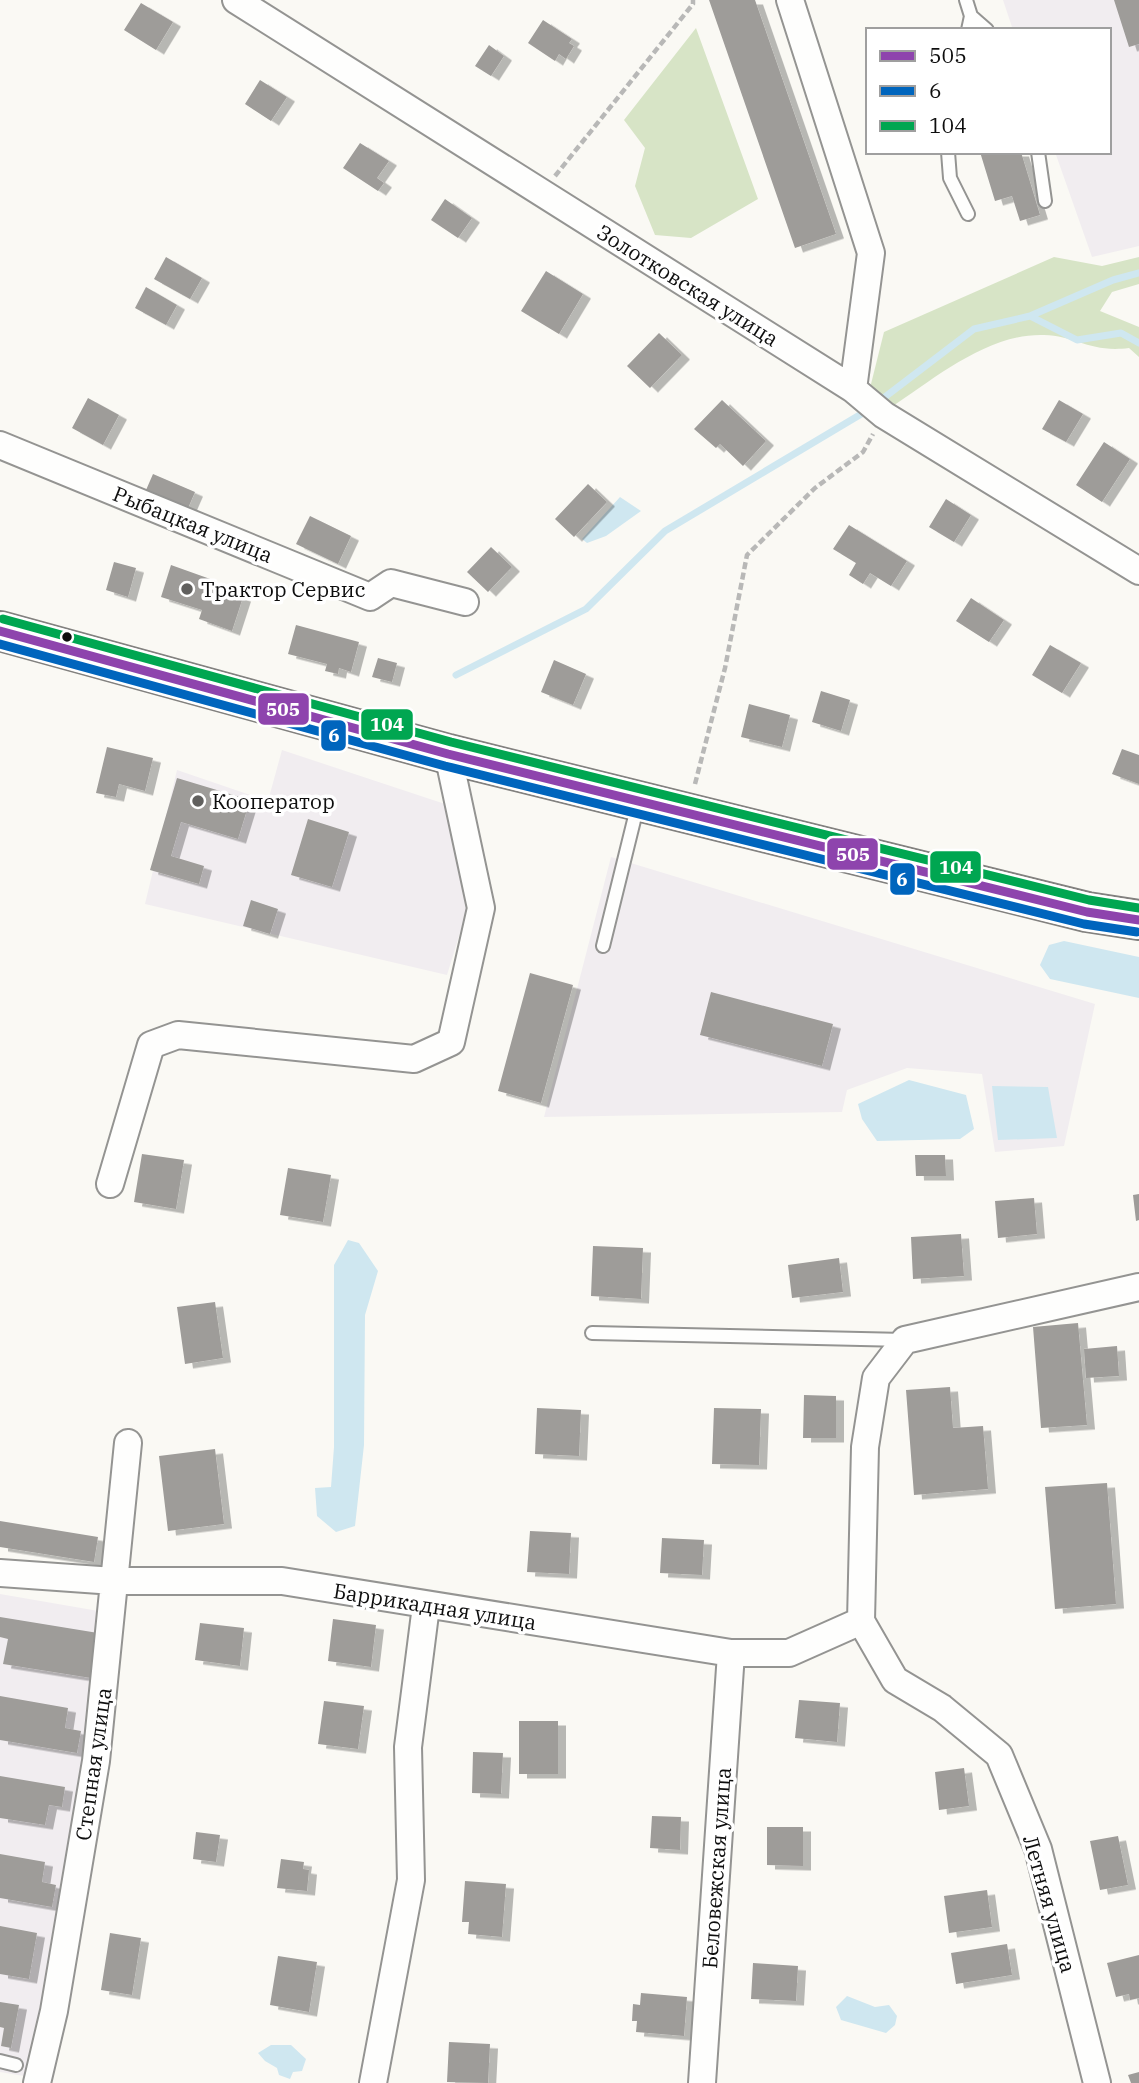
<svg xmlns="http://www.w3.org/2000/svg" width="1139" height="2083" font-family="'IBM Plex Serif',serif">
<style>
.industrial{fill:#f1edf0}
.forest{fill:#d7e4c6}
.water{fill:#cfe7f0}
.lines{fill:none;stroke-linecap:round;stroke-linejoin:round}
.stream{stroke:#cfe7f0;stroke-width:7}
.building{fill:#9e9c99;filter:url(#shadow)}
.service-casing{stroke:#949492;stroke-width:16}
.minor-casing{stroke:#949492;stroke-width:30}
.primary-casing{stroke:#82817f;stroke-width:42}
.path{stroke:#b8b8b7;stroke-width:4.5;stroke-dasharray:7 3.5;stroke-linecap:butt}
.service{stroke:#fefefd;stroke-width:12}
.minor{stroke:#fefefd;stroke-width:26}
.primary{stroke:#eae5db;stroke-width:38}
.bus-1-casing{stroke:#fff;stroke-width:14}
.bus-2-casing{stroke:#fff;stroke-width:14}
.bus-3-casing{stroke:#fff;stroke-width:14}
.bus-1{stroke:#8e44ad;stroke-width:9}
.bus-2{stroke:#0065bd;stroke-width:9}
.bus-3{stroke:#00a651;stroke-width:9}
.poi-dot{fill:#61605e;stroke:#fff;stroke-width:2.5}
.bus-dot{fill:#0e0e0e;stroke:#fff;stroke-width:2.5}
.labels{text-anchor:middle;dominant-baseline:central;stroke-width:7;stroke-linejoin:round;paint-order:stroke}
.street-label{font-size:21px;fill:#0e0e0e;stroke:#fff}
.poi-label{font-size:21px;fill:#0e0e0e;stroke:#fff;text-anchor:start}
.line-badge{stroke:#fff;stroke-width:2.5}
.badge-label{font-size:19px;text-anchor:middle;font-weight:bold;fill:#fff}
</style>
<defs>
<filter id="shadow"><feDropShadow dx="8" dy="4.5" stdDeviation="0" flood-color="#0004"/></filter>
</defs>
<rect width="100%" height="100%" fill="#faf9f4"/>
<path class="industrial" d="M1003,0H1139V246L1092,257L1055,152H1109V30H1013Z
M282,750L451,806L467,910L447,975L145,904L177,770L268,801Z
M611,857L1095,1004L1064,1146L995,1152L982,1074L907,1068L847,1090L842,1112L544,1117Z
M0,1594L110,1613L30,2077L0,2072Z"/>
<path class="forest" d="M696,28L758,199L691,238L655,235L635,186L645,148L624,120Z
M1054,257L1102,266L1139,257V284L1112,292L1100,311L1139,327V357L1129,348C1090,353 1076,336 1044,335C988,333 934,379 890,408L870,388L884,332Z"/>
<path class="water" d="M620,497L641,511L606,536L587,543L582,539Z
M1064,941L1139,957V998L1050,979L1040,965L1049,945Z
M909,1080L966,1095L974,1129L960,1139L877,1141L862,1119L858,1104Z
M992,1086L1048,1087L1057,1138L998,1140Z
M348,1240L359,1243L378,1271L365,1315L364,1445L355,1526L336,1532L317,1516L315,1488L331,1487L334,1447V1265Z
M847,1996L875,2007L889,2005L897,2016L895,2025L886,2033L841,2020L836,2007Z
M271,2045H291L306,2059L302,2071L293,2072L290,2079L279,2075L277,2068L265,2061L258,2053Z"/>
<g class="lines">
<path class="stream" d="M1030,316L1113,280L1139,273
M877,403L974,329L1030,316L1077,340L1121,333L1139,343
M456,675L586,609L665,531L868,410"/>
</g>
<path class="building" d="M709,0H755L836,234L795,248Z
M1114,0H1139V44L1129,47Z
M141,3L173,22L156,50L124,30Z
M543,20L572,39L569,43L574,46L566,59L559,54L555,61L528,43Z
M489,45L504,56L491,76L475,66Z
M260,80L287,97L271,121L245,104Z
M360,143L389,161L377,178L384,183L378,191L343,168Z
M980,152H1021L1040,215L1020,221L1012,196L995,201Z
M445,199L472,218L458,238L431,220Z
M166,257L202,278L190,299L154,279Z
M546,271L583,294L559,334L521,311Z
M146,287L177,305L166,325L135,308Z
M659,333L682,355L650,388L627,366Z
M88,398L119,415L103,445L72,428Z
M722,400L766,441L743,466L720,444L716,448L694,429Z
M1059,400L1083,414L1066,442L1042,429Z
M1104,442L1130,459L1102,502L1076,485Z
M153,474L195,492L185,515L143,497Z
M588,484L607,502L574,537L555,519Z
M946,499L971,515L954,542L929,527Z
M310,516L351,536L338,564L296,544Z
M849,525L907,561L891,586L870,573L863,584L849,575L856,563L833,549Z
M491,547L512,567L488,592L467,572Z
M114,562L136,568L128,597L106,590Z
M171,565L213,580L211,586L243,597L232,631L199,619L202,610L161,597Z
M971,598L1004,620L989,642L956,621Z
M296,625L359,642L351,672L339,668L338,674L325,671L327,664L288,654Z
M1050,645L1081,663L1062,693L1032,675Z
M378,658L397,663L392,682L372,677Z
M554,660L586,674L573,705L541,692Z
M821,691L850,700L841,731L812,722Z
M749,704L790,715L782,747L741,737Z
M107,747L153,758L145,791L119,784L116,797L96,793Z
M1122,749L1139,755V784L1112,774Z
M177,778L250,800L238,839L181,822L171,856L204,866L199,884L150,870Z
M308,819L349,832L332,887L291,875Z
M251,900L278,909L270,934L243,926Z
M530,973L573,985L541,1103L498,1091Z
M711,992L833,1024L822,1066L700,1035Z
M142,1154L184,1160L176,1209L134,1202Z
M915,1155H945L946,1176H916Z
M288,1168L331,1175L323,1222L280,1215Z
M1139,1194V1220L1136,1221L1133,1195Z
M1034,1198L1037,1234L998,1238L995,1201Z
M961,1234L964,1276L913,1279L911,1237Z
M593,1246L643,1248L641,1299L591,1296Z
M839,1258L843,1292L792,1298L788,1265Z
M215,1302L223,1358L185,1364L177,1307Z
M1078,1323L1087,1425L1041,1428L1033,1327Z
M1117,1346L1119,1376L1086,1378L1084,1349Z
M950,1387L953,1428L983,1426L988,1489L914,1495L906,1390Z
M804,1395L836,1396V1438H803Z
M537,1408L581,1410L579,1456L535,1454Z
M714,1408L761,1409L759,1465L712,1464Z
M215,1449L224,1524L168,1531L159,1456Z
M1107,1483L1116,1604L1055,1609L1045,1487Z
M0,1521L98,1537L94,1562L0,1547Z
M530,1531L571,1533L569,1574L527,1572Z
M662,1538L704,1540L702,1575L660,1573Z
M0,1617L98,1633L91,1678L3,1664L8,1639L0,1637Z
M333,1619L376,1625L371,1667L328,1661Z
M200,1623L244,1628L240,1666L195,1660Z
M0,1696L68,1708L65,1728L81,1731L77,1753L0,1740Z
M799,1700L840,1703L837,1742L795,1738Z
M324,1701L364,1706L358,1749L318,1744Z
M519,1721H558V1774H519Z
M473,1752L503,1753L501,1794L472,1793Z
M964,1768L969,1806L939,1810L935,1772Z
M0,1776L65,1787L62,1807L49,1805L45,1825L0,1818Z
M652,1816L681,1817L680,1850L650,1848Z
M767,1827H803V1866L767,1865Z
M196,1832L220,1835L216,1862L193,1859Z
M1118,1836L1128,1885L1100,1890L1090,1841Z
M0,1854L45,1862L42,1882L56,1885L52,1907L0,1898Z
M281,1859L304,1862L303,1869L309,1870L307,1891L277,1888Z
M465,1881L506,1884L502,1937L468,1934L469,1922H462Z
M987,1890L992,1927L949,1933L944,1896Z
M0,1926L37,1933L29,1979L0,1974Z
M110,1933L141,1938L132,1995L101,1990Z
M1007,1944L1012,1975L956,1984L951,1953Z
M1139,1955V1998L1130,2000L1129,1994L1116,1997L1107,1963Z
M278,1956L317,1962L309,2012L270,2005Z
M753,1963L798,1966L796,2001L751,1999Z
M641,1993L687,1997L684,2036L636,2032L637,2021H632L633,2004L640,2005Z
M0,2002L19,2005L11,2048L1,2046L4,2028L0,2027Z
M449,2042L490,2044L488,2083L447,2082Z
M1139,2072V2083H1131L1128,2075Z"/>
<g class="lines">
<g class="service-casing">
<path id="service" d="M966,0L971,16L968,30
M971,16L987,30
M948,152L950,178L968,214
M1038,152L1045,201
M603,946L638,804
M592,1333L905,1340
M0,2061L16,2065"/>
</g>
<g class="minor-casing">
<path id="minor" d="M236,0L853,389L884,415L1139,571
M790,0L871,253L853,389
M0,445L370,597L391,583L465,602
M110,1184L151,1045L178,1035L414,1059L451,1042L481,908L448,754
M0,1573L114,1581H282L731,1653H789L861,1621
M861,1621L895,1680L942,1708L999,1755L1038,1849L1097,2083
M861,1621L865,1447L876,1378L905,1340L1139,1287
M37,2083L54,2011L96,1761L128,1443
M373,2083L411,1880L408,1747L426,1606
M702,2083L731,1653"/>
</g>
<g class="primary-casing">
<path id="primary" d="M0,631L448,754L1087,912L1139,920"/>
</g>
<path class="path" d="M555,176L693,4V0
M695,784L725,668L747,555L815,488L863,452L873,434"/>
<use href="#service" class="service"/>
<use href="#minor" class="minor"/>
<use href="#primary" class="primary"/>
<g class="bus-1-casing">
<path id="bus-1" d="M0,631L448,754L1087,912L1139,920"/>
</g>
<g class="bus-2-casing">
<path id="bus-2" d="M0,644L445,766L1084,924L1137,932"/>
</g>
<g class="bus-3-casing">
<path id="bus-3" d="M3,619L451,742L1089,900L1139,908"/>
</g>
<use href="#bus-1" class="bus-1"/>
<use href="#bus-2" class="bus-2"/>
<use href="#bus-3" class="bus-3"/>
</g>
<g class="poi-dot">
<circle cx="187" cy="589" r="7"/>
<circle cx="198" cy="801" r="7"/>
</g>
<circle class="bus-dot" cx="67" cy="637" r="6"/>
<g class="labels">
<g class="street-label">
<text transform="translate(688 285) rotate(32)">Золотковская улица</text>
<text transform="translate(193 524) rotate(22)">Рыбацкая улица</text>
<text transform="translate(435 1606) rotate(9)">Баррикадная улица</text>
<text transform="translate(93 1764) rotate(-82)">Степная улица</text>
<text transform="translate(716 1868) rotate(-86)">Беловежская улица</text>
<text transform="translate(1050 1904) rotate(74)">Летняя улица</text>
</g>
<g class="poi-label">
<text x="201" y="589">Трактор Сервис</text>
<text x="212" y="801">Кооператор</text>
</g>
</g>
<g class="line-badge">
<rect x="257" y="692" width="53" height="34" rx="7" fill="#8e44ad"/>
<rect x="360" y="708" width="54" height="33" rx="7" fill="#00a651"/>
<rect x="320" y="719" width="27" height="33" rx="7" fill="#0065bd"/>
<rect x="826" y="837" width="53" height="34" rx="7" fill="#8e44ad"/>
<rect x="929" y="850" width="53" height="34" rx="7" fill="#00a651"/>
<rect x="889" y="862" width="27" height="34" rx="7" fill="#0065bd"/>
</g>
<g class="badge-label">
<text x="283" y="716">505</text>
<text x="387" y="731">104</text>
<text x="334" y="742">6</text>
<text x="853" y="861">505</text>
<text x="956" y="874">104</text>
<text x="902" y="886">6</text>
</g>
<rect x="866" y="28" width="245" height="126" fill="#ffffff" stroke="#9f9f9f" stroke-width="2"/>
<rect x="880" y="51" width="35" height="10" fill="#8e44ad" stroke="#9f9f9f" stroke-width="2"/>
<text x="929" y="63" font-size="21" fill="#0e0e0e">505</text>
<rect x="880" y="86" width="35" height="10" fill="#0065bd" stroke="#9f9f9f" stroke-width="2"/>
<text x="929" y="98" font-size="21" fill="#0e0e0e">6</text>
<rect x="880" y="121" width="35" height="10" fill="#00a651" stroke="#9f9f9f" stroke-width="2"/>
<text x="929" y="133" font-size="21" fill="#0e0e0e">104</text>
</svg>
